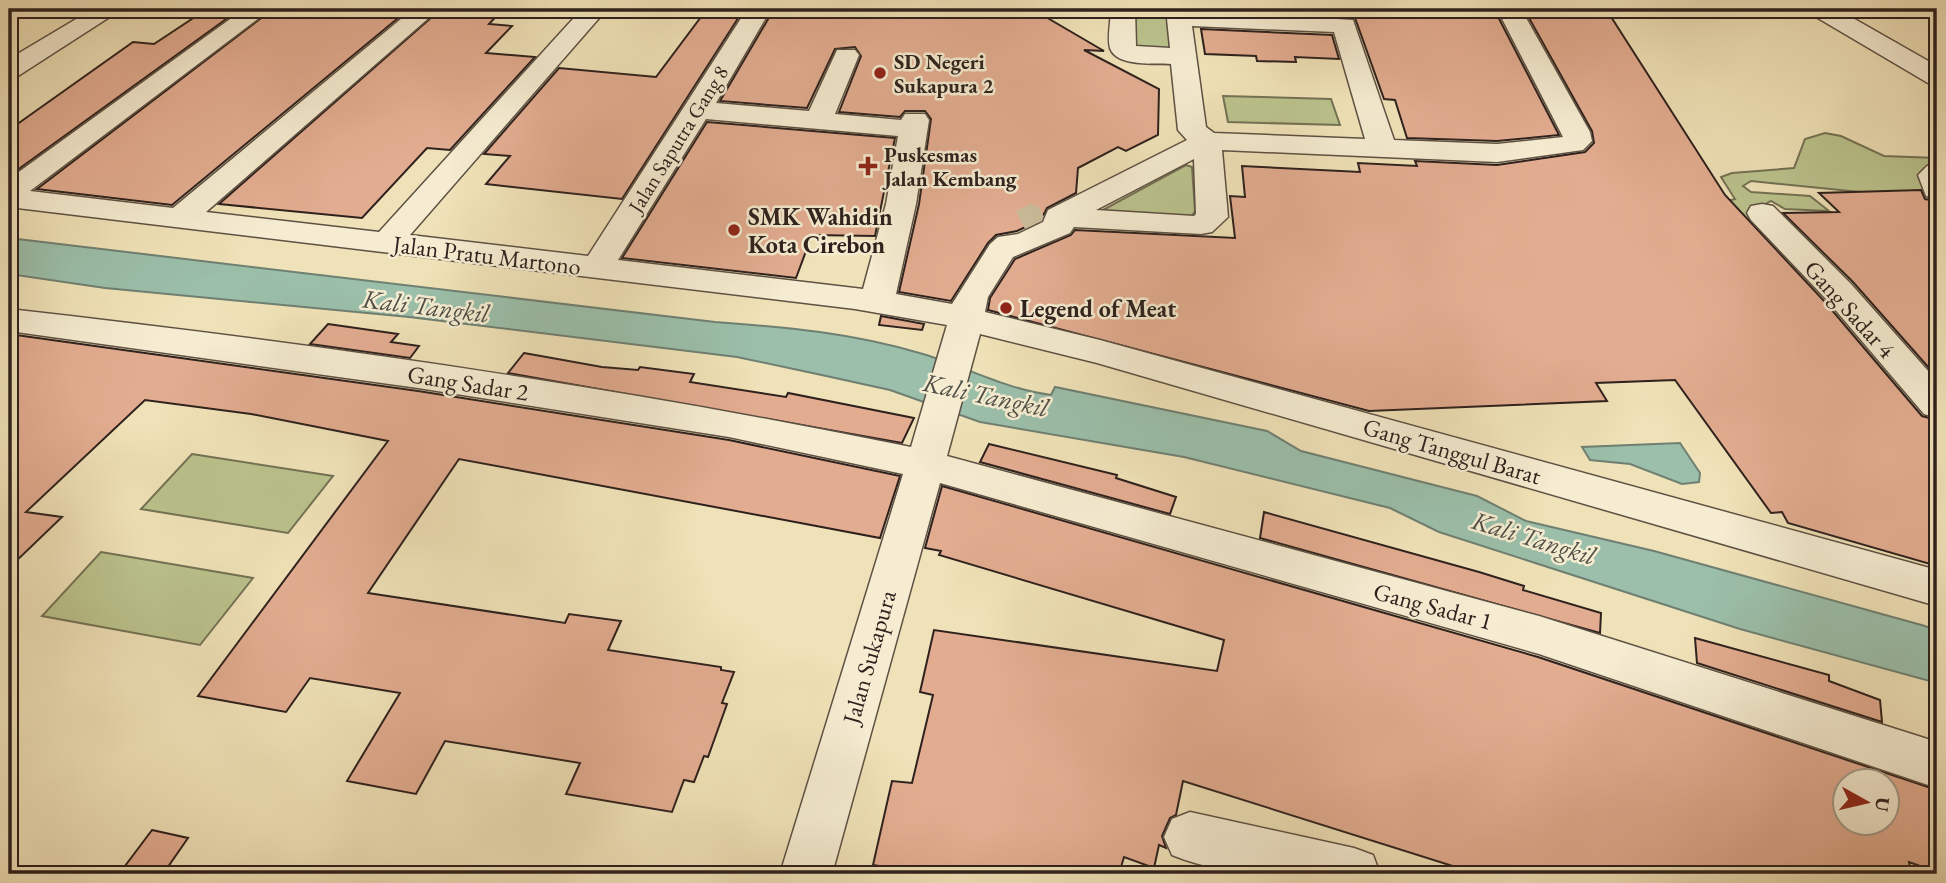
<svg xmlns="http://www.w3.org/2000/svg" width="1946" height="883" font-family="'EB Garamond',serif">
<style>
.green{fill:#bbc38d;stroke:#747255;stroke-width:2}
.water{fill:#9bbfaa;stroke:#6f8072;stroke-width:2}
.building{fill:#e2ac90;stroke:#2e211d;stroke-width:2;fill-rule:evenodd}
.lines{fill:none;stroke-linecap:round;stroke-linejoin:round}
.minor-tunnel-far1{stroke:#c9bb99;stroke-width:27;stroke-dasharray:27 14;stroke-linecap:butt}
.minor-tunnel{stroke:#c9bb99;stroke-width:36;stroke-dasharray:36 18;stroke-linecap:butt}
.minor-casing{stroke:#5e5144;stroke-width:3}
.minor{fill:#f5ecd1;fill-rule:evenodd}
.poi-dot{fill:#8f2418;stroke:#f5ecd1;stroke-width:2.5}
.labels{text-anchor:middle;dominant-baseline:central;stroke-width:5;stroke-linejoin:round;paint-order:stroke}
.far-poi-label{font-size:21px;font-weight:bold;fill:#2e211d;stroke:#f5ecd1;text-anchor:start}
.far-street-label{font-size:21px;fill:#2e211d;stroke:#f5ecd1}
.poi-label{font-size:24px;font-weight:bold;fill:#2e211d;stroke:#f5ecd1;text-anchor:start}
.street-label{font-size:24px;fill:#2e211d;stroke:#f5ecd1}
.water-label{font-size:26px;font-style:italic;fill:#4f5047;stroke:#f5ecd1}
</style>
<rect width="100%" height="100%" fill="#f0e2b8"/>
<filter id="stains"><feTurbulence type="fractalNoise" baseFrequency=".00286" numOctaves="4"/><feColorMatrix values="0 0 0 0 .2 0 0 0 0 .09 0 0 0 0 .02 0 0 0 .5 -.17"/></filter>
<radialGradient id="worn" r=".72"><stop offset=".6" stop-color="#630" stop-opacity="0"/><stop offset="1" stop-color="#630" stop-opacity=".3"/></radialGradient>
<path class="green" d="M1133,9H1168L1171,48L1136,47Z
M1223,96L1331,99L1340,125L1228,122Z
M1825,133L1841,136L1884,156L1937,158V192L1870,193L1751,181L1743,186L1751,192L1810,196L1829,211L1785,209L1771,201L1755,210L1753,223L1743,233L1727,201L1735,199L1721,177L1732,173L1794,168L1805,139Z
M1186,165L1192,167L1195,211L1192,216L1101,211Z
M192,454L333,476L288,533L141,509Z
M101,552L253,578L200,645L42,616Z"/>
<path class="water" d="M9,238L715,322C786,327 854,333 923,354C966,367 1005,389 1051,395L1055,387L1267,431L1301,451L1477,496L1526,521L1654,551L1925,626L1937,631V683L1740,629L1439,532L1390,508L1184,457L980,422L890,390L817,374L737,357L409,317L105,288L9,274Z
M1680,443L1700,473L1699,482L1682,484L1630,464L1590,460L1582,447Z"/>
<path class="building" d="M207,9H240L9,176V130L133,42L154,44Z
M273,9H409L172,205L37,189Z
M441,9H503L489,24L512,26L486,53L535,57L450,150L427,148L362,218L219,204Z
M707,9H744L622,199L486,184L510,156L484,154L559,68L656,77Z
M774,9H1032L1104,51L1084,50L1159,89L1158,135L1126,151L1118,147L1078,168L1076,193L1047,208L1041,220L1017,231L996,235L988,243L951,301L899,292L919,204L931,119L925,111H905L900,117L839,112L861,56L855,47L835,49L807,108L720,101Z
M1206,9H1494L1559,135L1497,141L1407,138L1395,100L1384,99L1355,18Z
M1524,9H1606L1725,195L1825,302L1922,416L1937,420V566L1788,523L1782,512L1771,513L1675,380L1596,383L1607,401L1369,411L988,310L990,298L1015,259L1071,235L1075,230L1235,238L1230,196L1245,197L1242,166L1360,172L1358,163L1417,166L1415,161L1497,165L1585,152L1594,143L1592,131Z
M1201,29L1332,35L1339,59L1295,57L1296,62L1257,61L1256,56L1205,54Z
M707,122L895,138L875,236L812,235L796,278L622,258Z
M1921,190L1925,199L1937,201V377L1853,282L1783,213L1839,212L1819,193Z
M881,316L924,324L922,330L879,325Z
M328,324L398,334L391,342L419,346L410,358L310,344Z
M9,334L418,391L729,440L900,476L880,538L459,459L368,593L565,623L569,614L621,621L608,650L721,667V670L734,672L722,703L727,704L708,757L704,756L694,782L684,780L672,812L566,794L580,763L445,741L416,794L347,781L400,693L310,678L286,712L198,696L388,441L251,414L145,400L26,512L62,517L9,568Z
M524,353L602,367L638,370L640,367L694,374L690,382L786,397L788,393L914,418L902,443L508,373Z
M989,444L1117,475L1116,478L1176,497L1170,514L980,462Z
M942,486L1538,657L1937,790V872L1909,862L1911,874H1478L1183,781L1176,815L1170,818L1162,836L1166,848L1159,845L1154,868L1124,857L1119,874H928L873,865L892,781L912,783L933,695L920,692L934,630L1217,671L1224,640L939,555L941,551L925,548ZM1844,781H1886V823H1844Z
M1264,512L1479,572L1524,586L1523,590L1601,613L1600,633L1260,538Z
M1695,638L1829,675V681L1880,700L1882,722L1697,663Z
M152,830L188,838L163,874H119Z"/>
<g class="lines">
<path class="minor-tunnel-far1" d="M1036,221L1044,217"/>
<path class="minor-tunnel" d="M1024,227L1040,219"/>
<g class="minor-casing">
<path id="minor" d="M93,9H122L18,76L9,78V59Z
M244,9H271L30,191L173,208L413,9H439L206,212L379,232L582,9H607L410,235L588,256L747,9H771L716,103L809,111L837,50H855L859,55L835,114L901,120L905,114H925L929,120L916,204L896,294L952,304L990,244L998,237L1018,234L1043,222L1048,210L1187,140L1178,130L1171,64C1156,63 1116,67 1110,48C1107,37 1111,20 1111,9H1135L1136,46L1170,48L1166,9L1353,20L1394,140L1497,144L1563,137L1497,9H1521L1590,132L1592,141L1583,150L1497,162L1222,150L1228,217L1212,232L1201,234L1074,227L1070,233L1013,257L988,297L985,312L1100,340L1937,570V606L1097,363L980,334L947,456L1539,616L1937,742V788L1539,654L940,483L832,874H780L903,474L729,437L418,388L9,331V309C311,343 613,386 911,447L947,325L855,309L9,207V179ZM1192,26L1334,32L1365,139L1214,133L1206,127ZM706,119L898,136L886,204L863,289L618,260ZM1194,159L1196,214L1194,216L1096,210Z
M1808,9H1837L1937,66V85L1928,83L1811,14Z
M1937,163V199L1926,196L1918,175L1927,166Z
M1762,204L1773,206L1851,284L1937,381V418L1924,414L1827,300L1751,220L1747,213L1751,206Z
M1190,812L1354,848L1373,855L1380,874C1312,877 1236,881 1172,855L1164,837L1172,819Z"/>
</g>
<use href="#minor" class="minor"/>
</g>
<g class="poi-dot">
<circle cx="880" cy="73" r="7"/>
<path d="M864.5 155.5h7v7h7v7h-7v7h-7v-7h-7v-7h7z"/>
<circle cx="734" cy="230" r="7"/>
<circle cx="1006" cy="308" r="7"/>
</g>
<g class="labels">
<g class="far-poi-label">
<text x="894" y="61">SD Negeri<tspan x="894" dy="24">Sukapura 2</tspan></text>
<text x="884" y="154">Puskesmas<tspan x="884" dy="24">Jalan Kembang</tspan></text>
</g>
<g class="far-street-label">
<text transform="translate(678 139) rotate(-58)">Jalan Saputra Gang 8</text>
</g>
<g class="poi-label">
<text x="748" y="216">SMK Wahidin<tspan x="748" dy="28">Kota Cirebon</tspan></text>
<text x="1020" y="308">Legend of Meat</text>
</g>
<g class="street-label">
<text transform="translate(487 255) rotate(7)">Jalan Pratu Martono</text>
<text transform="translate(1850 309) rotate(48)">Gang Sadar 4</text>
<text transform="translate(468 383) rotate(9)">Gang Sadar 2</text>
<text transform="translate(1452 451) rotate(16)">Gang Tanggul Barat</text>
<text transform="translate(1433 606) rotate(15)">Gang Sadar 1</text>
<text transform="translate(869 657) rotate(-74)">Jalan Sukapura</text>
</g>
<g class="water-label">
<text transform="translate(426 306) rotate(7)">Kali Tangkil</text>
<text transform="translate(986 395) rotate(12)">Kali Tangkil</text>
<text transform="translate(1534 538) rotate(17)">Kali Tangkil</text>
</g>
</g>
<rect width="1946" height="883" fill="none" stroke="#f0e2b8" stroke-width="35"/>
<rect x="10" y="10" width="1925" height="862" fill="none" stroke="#2e211d" stroke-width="3.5"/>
<rect x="18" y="18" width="1911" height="848" fill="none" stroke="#2e211d" stroke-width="2"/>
<g transform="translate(1866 802) rotate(98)"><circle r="33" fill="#f5ecd1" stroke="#a59b89" stroke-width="2"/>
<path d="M0-5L12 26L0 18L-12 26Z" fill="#8f2418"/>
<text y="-10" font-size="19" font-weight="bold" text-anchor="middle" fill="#2e211d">U</text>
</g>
<rect width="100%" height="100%" filter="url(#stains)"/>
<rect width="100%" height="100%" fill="url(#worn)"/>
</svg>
